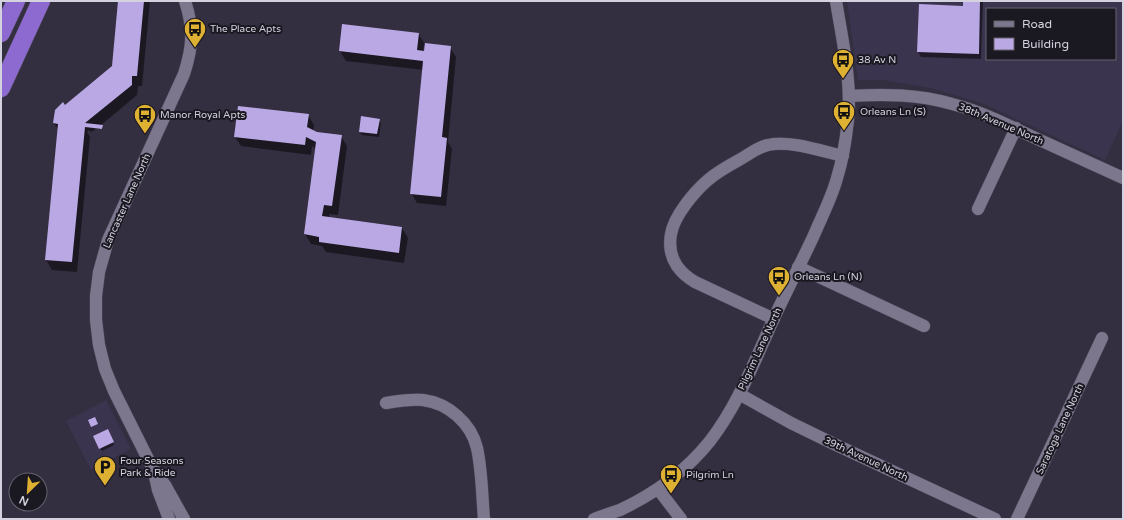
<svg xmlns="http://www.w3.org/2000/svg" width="1124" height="520" font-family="'Varela Round',sans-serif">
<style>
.built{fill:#3b344e;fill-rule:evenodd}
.shadow{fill:#0007}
.building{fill:#b9a8e4}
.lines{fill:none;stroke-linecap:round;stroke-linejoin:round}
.minor-casing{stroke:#4f4b5b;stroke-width:13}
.highway-casing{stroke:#4f4b5b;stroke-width:19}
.minor{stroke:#7d778e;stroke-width:12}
.highway{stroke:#8d6ad0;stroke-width:18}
.labels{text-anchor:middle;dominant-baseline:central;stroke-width:4;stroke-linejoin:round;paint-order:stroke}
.poi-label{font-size:10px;fill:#d5d2df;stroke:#1a1821;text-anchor:start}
.street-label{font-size:10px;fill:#d5d2df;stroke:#1a1821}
</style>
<rect width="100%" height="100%" fill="#342e41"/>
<path class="built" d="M847,1H1123V121L1105,160L984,104L931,88L882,80H858ZM987,9H1115V59H987Z
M106,400L131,449L91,470L66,421Z"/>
<path class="shadow" d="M119,1H150L142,86H138L137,95L100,126H102L103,129H96L91,132L89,130L87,132L90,137L77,272L52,270L46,260L59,131L54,123L65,106L113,67Z
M964,1H983L981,59L921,57L918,52L963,7Z
M418,33L424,43L423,52L450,47L456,57L448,142L452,149L446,206L417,203L411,193L424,70L346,61L340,51Z
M308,115L314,125L313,131L317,133L341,136L347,146L338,215L329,214V218L402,228L408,238L404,263L326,252L322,246L311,244L305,234L316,149L312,146L311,155L241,146L235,137Z
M379,120L381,123L379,137L362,135L360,132Z
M109,433L114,445L102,451L94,437Z"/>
<path class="building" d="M118,1H144L137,76H132V85L85,123L103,125L102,129L85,127L72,262L45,260L58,124L53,123L55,110L63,102L65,105L112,66Z
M963,1H980L979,54L917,52L919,4L963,6Z
M342,24L419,33L417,50L424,51L425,43L451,46L442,137L447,138L441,197L410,194L423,61L339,51Z
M238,106L309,114L307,127L317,132L342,135L332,206L324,205L322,216L402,227L399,253L319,242V237L304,234L316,142L306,137L305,145L234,137Z
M361,116L380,119L377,134L359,132Z
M95,417L98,424L91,427L88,420Z
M108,429L114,442L99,449L93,436Z"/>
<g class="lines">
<g class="minor-casing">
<path id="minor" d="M849,96C884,94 918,94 952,104C980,111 1006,124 1031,136C1062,150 1092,164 1123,178
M978,209L1016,128
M798,267L924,326
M774,319L695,282C688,278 682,273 677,266C671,257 669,245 671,234C674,216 694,192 708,180C717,172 728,166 739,160C748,155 758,147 768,145C790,140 821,151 843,156
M739,394L791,423L834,444L995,519
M386,403C398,401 410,399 423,400C448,403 471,423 477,448C482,471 482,496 484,519
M154,472L158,490L169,519
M658,489L681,519
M184,519L165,485L153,469L114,391L105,369L99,345L96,320V296L99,272L108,240L184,74C193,46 194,29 185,1
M594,519C602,516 611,513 620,510C654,494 686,471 710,441C738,405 755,360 774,318C787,290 801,263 814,235C822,216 832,197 837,178C843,159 846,139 848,120C852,81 842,39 836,1
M1017,519L1102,338"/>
</g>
<g class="highway-casing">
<path id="highway" d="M1,33L16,1
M1,88L41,1"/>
</g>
<use href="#minor" class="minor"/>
<use href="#highway" class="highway"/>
</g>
<defs>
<g id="bus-pin" transform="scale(1.15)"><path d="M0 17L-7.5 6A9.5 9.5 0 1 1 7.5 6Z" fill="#deb133" stroke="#1a1821"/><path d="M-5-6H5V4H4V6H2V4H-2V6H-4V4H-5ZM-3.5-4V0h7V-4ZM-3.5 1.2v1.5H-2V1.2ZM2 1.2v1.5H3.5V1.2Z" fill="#111"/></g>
<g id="parking-pin" transform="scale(1.15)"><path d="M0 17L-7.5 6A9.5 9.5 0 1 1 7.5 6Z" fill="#deb133" stroke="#1a1821"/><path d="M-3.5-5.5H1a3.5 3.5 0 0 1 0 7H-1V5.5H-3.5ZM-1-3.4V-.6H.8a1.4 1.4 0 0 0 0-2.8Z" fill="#111"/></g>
</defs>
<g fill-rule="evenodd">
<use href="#bus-pin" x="195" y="29"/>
<use href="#bus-pin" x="843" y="60"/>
<use href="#bus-pin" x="844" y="112"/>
<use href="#bus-pin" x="145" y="115"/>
<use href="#bus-pin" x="779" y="277"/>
<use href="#parking-pin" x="105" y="467"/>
<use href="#bus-pin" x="671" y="475"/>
</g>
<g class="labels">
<g class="poi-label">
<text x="210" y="29">The Place Apts</text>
<text x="858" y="60">38 Av N</text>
<text x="860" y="112">Orleans Ln (S)</text>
<text x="160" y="115">Manor Royal Apts</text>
<text x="794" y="277">Orleans Ln (N)</text>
<text x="120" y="461">Four Seasons<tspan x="120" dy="12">Park &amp; Ride</tspan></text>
<text x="686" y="475">Pilgrim Ln</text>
</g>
<g class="street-label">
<text transform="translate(1001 124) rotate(23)">38th Avenue North</text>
<text transform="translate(127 201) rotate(-66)">Lancaster Lane North</text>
<text transform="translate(760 349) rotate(-65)">Pilgrim Lane North</text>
<text transform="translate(1060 429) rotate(-65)">Saratoga Lane North</text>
<text transform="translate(866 459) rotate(25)">39th Avenue North</text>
</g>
</g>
<rect width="1124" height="520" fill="none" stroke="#d5d2df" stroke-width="4"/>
<rect x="986" y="8" width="130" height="52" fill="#1a1821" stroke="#65626d"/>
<rect x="994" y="21" width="20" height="6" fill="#7d778e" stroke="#65626d"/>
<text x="1022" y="28" font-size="12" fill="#d5d2df">Road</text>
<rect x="994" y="38" width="20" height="12" fill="#b9a8e4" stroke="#65626d"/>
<text x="1022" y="48" font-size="12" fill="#d5d2df">Building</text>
<g transform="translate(28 492) rotate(205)"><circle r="19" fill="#1a1821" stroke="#65626d"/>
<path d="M0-3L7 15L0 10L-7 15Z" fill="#deb133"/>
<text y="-6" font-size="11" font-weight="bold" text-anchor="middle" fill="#d5d2df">N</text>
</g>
</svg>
